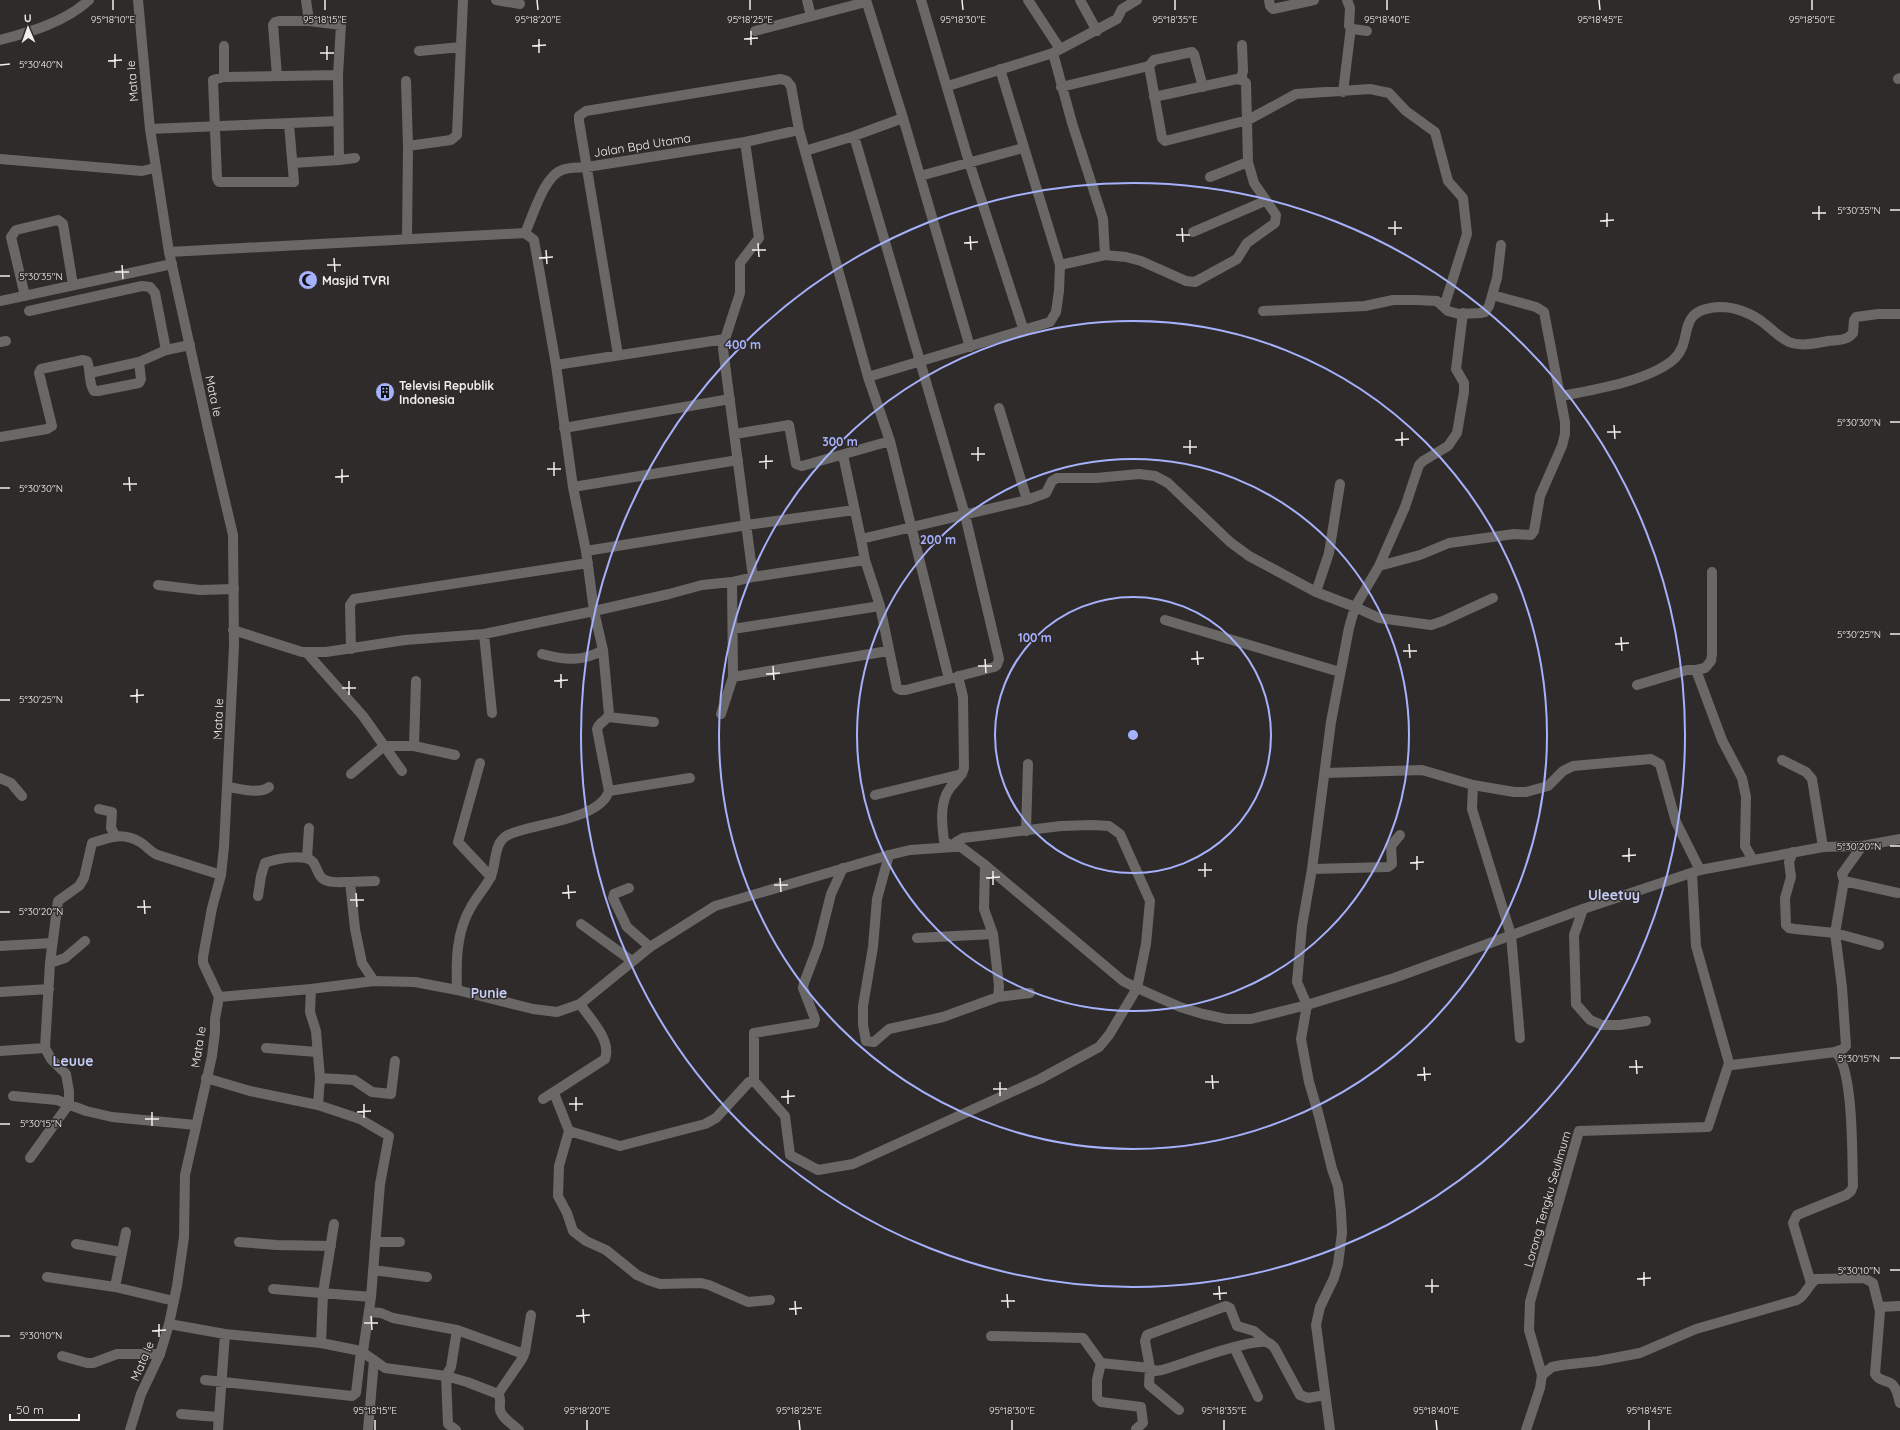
<svg xmlns="http://www.w3.org/2000/svg" width="1900" height="1430" font-family="Quicksand,sans-serif">
<style>
.lines{fill:none;stroke-linecap:round;stroke-linejoin:round}
.minor{stroke:#6a6867;stroke-width:10}
.tertiary{stroke:#6a6867;stroke-width:10}
.ticks{fill:none;stroke:#f1eeee;stroke-width:1.5}
.ring{fill:none;stroke:#a6b1fc;stroke-width:2}
.labels{text-anchor:middle;dominant-baseline:central;stroke-width:3;stroke-linejoin:round;paint-order:stroke}
.street-label{font-size:12px;fill:#f1eeee;stroke:#2f2b2a}
.poi-label{font-size:12px;font-weight:bold;fill:#f1eeee;stroke:#2f2b2a;text-anchor:start}
.quarter-label{font-size:14px;font-weight:bold;fill:#c5cdf7;stroke:#2f2b2a}
.ticks-label{font-size:10px;text-anchor:middle;fill:#f1eeee;stroke:#2f2b2a;stroke-width:3;stroke-linejoin:round;paint-order:stroke}
.centre{fill:#a6b1fc;stroke:#2f2b2a;stroke-width:2}
.ring-label{font-size:12px;text-anchor:middle;font-weight:bold;fill:#a6b1fc;stroke:#2f2b2a;stroke-width:3;stroke-linejoin:round;paint-order:stroke}
</style>
<rect width="100%" height="100%" fill="#2f2b2a"/>
<g class="lines">
<path class="minor" d="M306,0L309,21
M496,0L520,4
M807,0L811,16
M866,0L903,118L970,347
M921,0L969,162L1024,331
M1028,0L1060,49
M1080,0L1097,31
M1269,0L1270,6L1273,9L1314,0
M1347,0L1350,8L1349,26L1353,29L1367,31
M755,31L866,2
M0,40C31,32 65,22 89,0
M224,46V77
M419,51L461,47
M1053,53L1117,19L1122,9L1137,0
M1149,66L1154,60L1192,52L1194,54L1203,87
M277,76L273,25L275,22L279,21H309L341,25L338,75
M1241,79L1243,71L1242,45
M1898,79L1900,78
M406,81L408,146L407,239
M948,86L1053,53L1072,123L1103,219L1105,255
M1061,87L1149,66L1162,138L1165,141L1248,120L1296,94L1370,89L1389,93L1406,111L1435,132L1448,181L1463,198L1467,234L1444,307
M1343,92L1351,27
M289,124L294,182H219L217,178L213,80L224,77L338,75L339,160L293,163
M150,129L338,121
M854,136L965,515L999,659L997,665L994,667L906,690H901L897,688L880,606L865,560
M745,142L759,238L740,263V293L725,339L723,349L753,577
M408,146L451,140L457,135L463,0
M805,151L854,136L903,118
M0,159L142,171L155,168
M339,160L355,158
M920,176L1023,148
M1210,177L1248,162
M1193,232L1265,201
M525,233C533,216 544,176 562,170C570,167 579,168 587,167L745,142L799,130
M169,252L525,233L534,240L556,365L573,487L586,551L594,611L603,650L609,714C607,721 599,722 597,729L609,791C599,821 532,823 508,835C493,843 497,862 491,876C486,887 477,896 471,907C456,932 456,962 457,990
M1060,265L1105,255L1126,257L1141,261L1186,281L1195,282L1237,259L1247,243L1275,223L1276,215L1254,183L1248,162L1246,83L1244,81L1237,79L1154,97
M25,296L11,237L16,230L58,220L63,224L73,285
M0,301L172,264
M29,311L142,286L150,287L155,293L166,350
M1263,311L1365,306L1393,300H1416L1437,301L1448,311L1459,314L1480,313L1485,312L1489,306L1497,278L1501,245
M1463,313L1456,369L1464,383V392L1457,433L1448,446L1423,461L1419,465L1405,507L1379,566L1355,607L1379,618L1431,625L1443,621L1493,598
M0,342L6,341
M618,355L579,121V116L586,111L781,79L787,81L791,86L799,130L868,377L890,441L949,679
M556,365L725,339
M90,373L139,362L166,350L190,345
M868,377L1050,322L1056,312L1059,291L1060,265L1000,69
M1561,396C1593,390 1648,381 1673,360C1696,340 1673,309 1720,307C1736,307 1753,314 1765,324C1773,330 1780,338 1789,342C1801,347 1816,343 1828,341C1837,340 1847,341 1853,333L1854,320L1856,317L1878,314H1900
M999,408L1027,500
M564,428L730,399
M735,434L789,425L796,464L802,466L890,441
M0,437L47,429L52,426L39,373L41,369L83,360L87,361C91,370 88,383 94,391H98L139,383L141,379L139,362
M843,455L861,539
M573,487L738,460
M586,551L747,525L854,510
M1379,566L1420,555L1449,543L1514,534L1531,535L1534,531L1540,496L1562,446L1565,434V422L1544,312L1536,307L1492,295
M158,585L200,590L234,589
M1316,592L1329,553L1340,484
M1165,620L1340,672
M733,629L880,606
M233,630L302,652H326L405,640L484,634L594,611L669,594L702,585L732,582L753,577L865,560L861,539L1027,500L1046,493L1052,481L1057,478H1096L1139,474L1155,476L1168,483L1230,542L1249,556L1316,592L1355,607L1349,628L1331,722L1312,869L1302,926L1297,982L1307,1005L1301,1039L1309,1082L1319,1116L1332,1169L1338,1186L1341,1212L1342,1233L1338,1264L1334,1278L1320,1307L1316,1325L1330,1430
M484,634L492,713
M351,649L350,605L354,599L588,563
M307,653L363,716L402,771
M542,654C564,660 583,662 603,650
M1696,670L1722,740L1742,778L1746,797L1745,846L1753,860
M733,677L888,651
M1637,685L1687,670H1696L1705,668L1711,661L1712,654V572
M721,714L733,677L732,582
M608,717L654,722
M414,746L416,681
M1782,760L1806,772L1812,779L1823,847
M480,763L458,842L491,877
M1325,773L1422,770L1473,785L1514,792H1526L1548,786L1563,771L1573,766L1651,759L1660,764L1676,822L1700,870
M351,774L384,746H414L455,755
M0,778L11,783L22,796
M1473,785L1472,809L1511,935L1520,1038
M227,787C239,788 259,795 269,787
M609,791L690,778
M875,795L962,774
M99,809L112,812L111,828L115,835
M1026,831L1028,764
M954,847L944,841C942,824 939,803 950,788C955,781 962,777 964,768L963,697L958,676
M1793,852L1789,862L1791,877L1785,898L1786,925L1789,928L1795,929L1835,933L1879,945
M889,855L877,899L873,947L863,1006V1025L866,1041L874,1042L889,1029L943,1017L998,997L999,986L993,934L984,909L985,865
M307,858L309,828
M1312,869L1388,867L1392,864L1391,846L1400,835
M1844,881L1898,893
M350,882L375,881
M629,888L614,894L613,898L627,927L650,947
M258,896L261,876L265,863C275,859 305,853 313,862C318,869 318,879 328,881C334,883 343,882 350,882L355,929L362,963L374,981
M1583,909L1574,935L1576,1004L1590,1020L1602,1025H1620L1646,1021
M581,924L632,961
M917,938L993,934
M0,946L52,943
M50,963L65,958L85,941
M0,992L49,989
M998,997L1030,993
M266,1048L317,1052
M0,1051L45,1048
M1729,1063L1732,1065L1835,1052L1843,1049L1846,1046L1842,987L1835,933L1844,881L1842,874L1862,846
M206,1078L250,1091L318,1105L320,1078L316,1031L310,1012L311,989
M320,1078L354,1080L372,1092L391,1094L395,1061
M754,1081V1033L814,1023L815,1019L803,988L804,983L818,946L831,894L843,868
M554,1093L569,1131L620,1146L705,1124L716,1118L749,1082L754,1081L785,1116L790,1155L818,1170L853,1164L1040,1079L1099,1047L1109,1035L1137,988L1146,944L1150,901L1120,834L1109,826L1093,825L1061,826L963,838L956,842L961,847
M13,1096L57,1100L86,1111L112,1117L196,1125
M543,1099L605,1059C612,1040 590,1019 580,1004
M318,1105L360,1119L389,1136L380,1184L371,1297L363,1351
M569,1131L559,1166L558,1196L567,1213L573,1231L586,1241L606,1250L637,1275L648,1280L660,1284L701,1283L709,1285L748,1302L770,1300
M30,1158L69,1104V1091L66,1074L51,1059L45,1048L50,963L58,901L79,886L84,878L92,843C110,837 122,832 140,842C147,846 150,852 158,855L221,875
M239,1242L277,1245L331,1246
M375,1242H400
M76,1244L121,1252
M373,1270L427,1277
M47,1277L115,1287L174,1301
M1811,1283L1793,1223L1797,1215L1846,1195L1851,1191L1853,1186C1852,1160 1854,1066 1835,1052
M115,1287L126,1232
M273,1289L371,1297
M1879,1307L1900,1306
M369,1312L381,1313L393,1318L457,1330L451,1367L446,1376L467,1382L498,1394C502,1399 499,1404 500,1410C502,1418 513,1425 519,1430
M169,1324L225,1334L321,1343L361,1351L385,1368L446,1376L448,1424L456,1430
M457,1330L521,1353L522,1359L498,1394
M991,1336L1083,1338L1101,1363L1150,1368L1155,1371L1162,1370C1183,1364 1248,1339 1267,1342C1270,1343 1272,1345 1274,1347L1300,1395L1308,1398L1325,1395
M321,1343L323,1293L334,1224
M1234,1347L1258,1397
M62,1356L87,1363H93L117,1354H160
M523,1357L525,1352L531,1315
M1101,1363L1097,1380V1398L1101,1402L1141,1407L1143,1423L1136,1429
M1542,1375L1529,1330L1530,1302L1579,1131L1708,1127L1729,1063L1696,946L1692,873
M205,1380L352,1396L356,1393L361,1351
M1179,1410L1149,1385L1150,1368L1145,1341L1147,1335L1226,1306L1230,1308L1237,1326L1254,1331L1268,1343
M181,1414L218,1417
M218,1430L225,1334
M368,1430L374,1360
M1526,1430L1540,1388L1542,1375L1552,1367L1562,1365L1598,1361L1640,1353L1696,1329L1797,1300C1806,1295 1808,1285 1816,1279L1864,1278L1873,1283L1880,1311L1875,1374C1879,1382 1886,1379 1892,1384C1897,1388 1898,1397 1900,1403"/>
<path class="tertiary" d="M219,997L311,989L374,981L415,982L457,990L533,1009L557,1012L580,1004L650,947L715,906L889,855L910,850L954,847H961L985,865L1123,981L1137,988L1180,1007L1203,1014L1226,1019H1251L1307,1005L1394,978L1583,909L1700,870L1823,847L1862,846L1900,839
M130,1430L141,1394L160,1354L169,1324L177,1286L184,1237L185,1175L212,1056L215,1032V1019L219,997L203,963V957L212,908L221,875L224,847L234,646L233,535L209,433L169,252L150,129L138,0"/>
</g>
<path class="ticks" d="M113,0V10M325,0V10M537,0L538,10M750,0V10M962,0L963,10M1175,0V10M1387,0V10M1599,0L1600,10M1812,0V10M751,31V45M539,39V53M744,39L758,38M327,46V60M532,46L546,45M320,53H334M115,54V68M108,61L122,60M0,65L10,64M1819,206V220M1890,210H1900M1607,213V227M1812,213H1826M1395,221V235M1600,221L1614,220M1182,228L1183,242M1388,228H1402M1176,235H1190M970,236L971,250M758,243L759,257M964,243L978,242M546,250L547,264M752,250H766M334,258L335,272M539,258L553,257M122,265L123,279M327,265H341M115,272H129M0,276H10M1890,422H1900M1614,425L1615,439M1402,432V446M1607,432H1621M1190,440V454M1395,440L1409,439M978,447V461M1183,447H1197M971,454H985M766,455V469M554,462V476M759,462L773,461M342,469V483M547,469H561M129,477L130,491M335,477L349,476M123,484H137M0,488H10M1890,634H1900M1621,637L1622,651M1409,644L1410,658M1615,644L1629,643M1197,651L1198,665M1403,651H1417M985,659L986,673M1191,659L1204,658M773,666L774,680M978,666H992M561,674V688M766,674L780,673M349,681V695M554,681L568,680M342,688H356M137,689V703M130,696L144,695M0,700H10M1890,846H1900M1629,848V862M1417,856V870M1622,856L1636,855M1205,863V877M1410,863L1424,862M1198,870H1212M993,871V885M780,878L781,892M986,878L1000,877M568,885L569,899M774,885H788M356,893L357,907M562,893L576,892M144,900L145,914M350,900H364M137,907H151M0,912H10M1890,1058H1900M1636,1060L1637,1074M1424,1067L1425,1081M1629,1067H1643M1212,1075L1213,1089M1417,1075L1431,1074M1000,1082V1096M1205,1082H1219M993,1089H1007M788,1090V1104M576,1097V1111M781,1097L795,1096M364,1104V1118M569,1104H583M152,1112V1126M357,1112L371,1111M145,1119H159M0,1124H10M1890,1270H1900M1644,1272V1286M1432,1279V1293M1637,1279L1651,1278M1219,1286L1220,1300M1425,1286H1439M1007,1294L1008,1308M1213,1294L1227,1293M795,1301L796,1315M1001,1301H1015M583,1309L584,1323M789,1309L802,1308M371,1316L372,1330M576,1316L590,1315M364,1323H378M159,1324V1337M152,1331L166,1330M0,1336H10M375,1420V1430M587,1420V1430M799,1420L800,1430M1012,1420V1430M1224,1420V1430M1436,1420L1437,1430M1649,1420V1430"/>
<g class="ring">
<circle cx="1133" cy="735" r="138"/>
<circle cx="1133" cy="735" r="276"/>
<circle cx="1133" cy="735" r="414"/>
<circle cx="1133" cy="735" r="552"/>
</g>
<defs>
<g id="mosque-disc" transform="scale(1)"><circle r="9.5" fill="#a6b1fc" stroke="#2f2b2a"/><path d="M3.5-4.9A6 6 0 1 0 3.5 4.9A5 5 0 1 1 3.5-4.9Z" fill="#111"/></g>
<g id="building-disc" transform="scale(1)"><circle r="9.5" fill="#a6b1fc" stroke="#2f2b2a"/><path d="M-4-6H4V6H1V3H-1V6H-4ZM-2.5-4.3h1.7v1.8h-1.7ZM.8-4.3h1.7v1.8H.8ZM-2.5-1h1.7V.8h-1.7ZM.8-1h1.7V.8H.8Z" fill="#111"/></g>
</defs>
<g fill-rule="evenodd">
<use href="#mosque-disc" x="308" y="280"/>
<use href="#building-disc" x="385" y="392"/>
</g>
<g class="labels">
<g class="street-label">
<text transform="translate(132 81) rotate(-95)">Mata Ie</text>
<text transform="translate(642 145) rotate(-9)">Jalan Bpd Utama</text>
<text transform="translate(214 396) rotate(78)">Mata Ie</text>
<text transform="translate(218 719) rotate(-88)">Mata Ie</text>
<text transform="translate(198 1047) rotate(-81)">Mata Ie</text>
<text transform="translate(1547 1199) rotate(-74)">Lorong Tengku Seulimum</text>
<text transform="translate(142 1361) rotate(-67)">Mata Ie</text>
</g>
<g class="poi-label">
<text x="322" y="280">Masjid TVRI</text>
<text x="399" y="385">Televisi Republik<tspan x="399" dy="14">Indonesia</tspan></text>
</g>
<g class="quarter-label">
<text x="1614" y="895">Uleetuy</text>
<text x="489" y="993">Punie</text>
<text x="73" y="1061">Leuue</text>
</g>
</g>
<g class="ticks-label">
<text x="113" y="23">95°18'10"E</text>
<text x="325" y="23">95°18'15"E</text>
<text x="538" y="23">95°18'20"E</text>
<text x="750" y="23">95°18'25"E</text>
<text x="963" y="23">95°18'30"E</text>
<text x="1175" y="23">95°18'35"E</text>
<text x="1387" y="23">95°18'40"E</text>
<text x="1600" y="23">95°18'45"E</text>
<text x="1812" y="23">95°18'50"E</text>
<text x="41" y="68">5°30'40"N</text>
<text x="1859" y="214">5°30'35"N</text>
<text x="41" y="280">5°30'35"N</text>
<text x="1859" y="426">5°30'30"N</text>
<text x="41" y="492">5°30'30"N</text>
<text x="1859" y="638">5°30'25"N</text>
<text x="41" y="703">5°30'25"N</text>
<text x="1859" y="850">5°30'20"N</text>
<text x="41" y="915">5°30'20"N</text>
<text x="1859" y="1062">5°30'15"N</text>
<text x="41" y="1127">5°30'15"N</text>
<text x="1859" y="1274">5°30'10"N</text>
<text x="41" y="1339">5°30'10"N</text>
<text x="375" y="1414">95°18'15"E</text>
<text x="587" y="1414">95°18'20"E</text>
<text x="799" y="1414">95°18'25"E</text>
<text x="1012" y="1414">95°18'30"E</text>
<text x="1224" y="1414">95°18'35"E</text>
<text x="1436" y="1414">95°18'40"E</text>
<text x="1649" y="1414">95°18'45"E</text>
</g>
<circle cx="1133" cy="735" r="6" class="centre"/>
<g class="ring-label">
<text x="743" y="349">400 m</text>
<text x="840" y="446">300 m</text>
<text x="938" y="544">200 m</text>
<text x="1035" y="642">100 m</text>
</g>
<g transform="translate(28 28) rotate(358)" stroke="#2f2b2a" stroke-width="3" paint-order="stroke">
<path d="M0-3L7 15L0 10L-7 15Z" fill="#f1eeee"/>
<text y="-6" font-size="11" font-weight="bold" text-anchor="middle" fill="#f1eeee">U</text>
</g>
<path d="M10 1414v6h69v-6" fill="none" stroke="#f1eeee" stroke-width="2"/>
<text x="16" y="1414" font-size="12" fill="#f1eeee" stroke="#2f2b2a" stroke-width="3" paint-order="stroke">50 m</text>
</svg>
